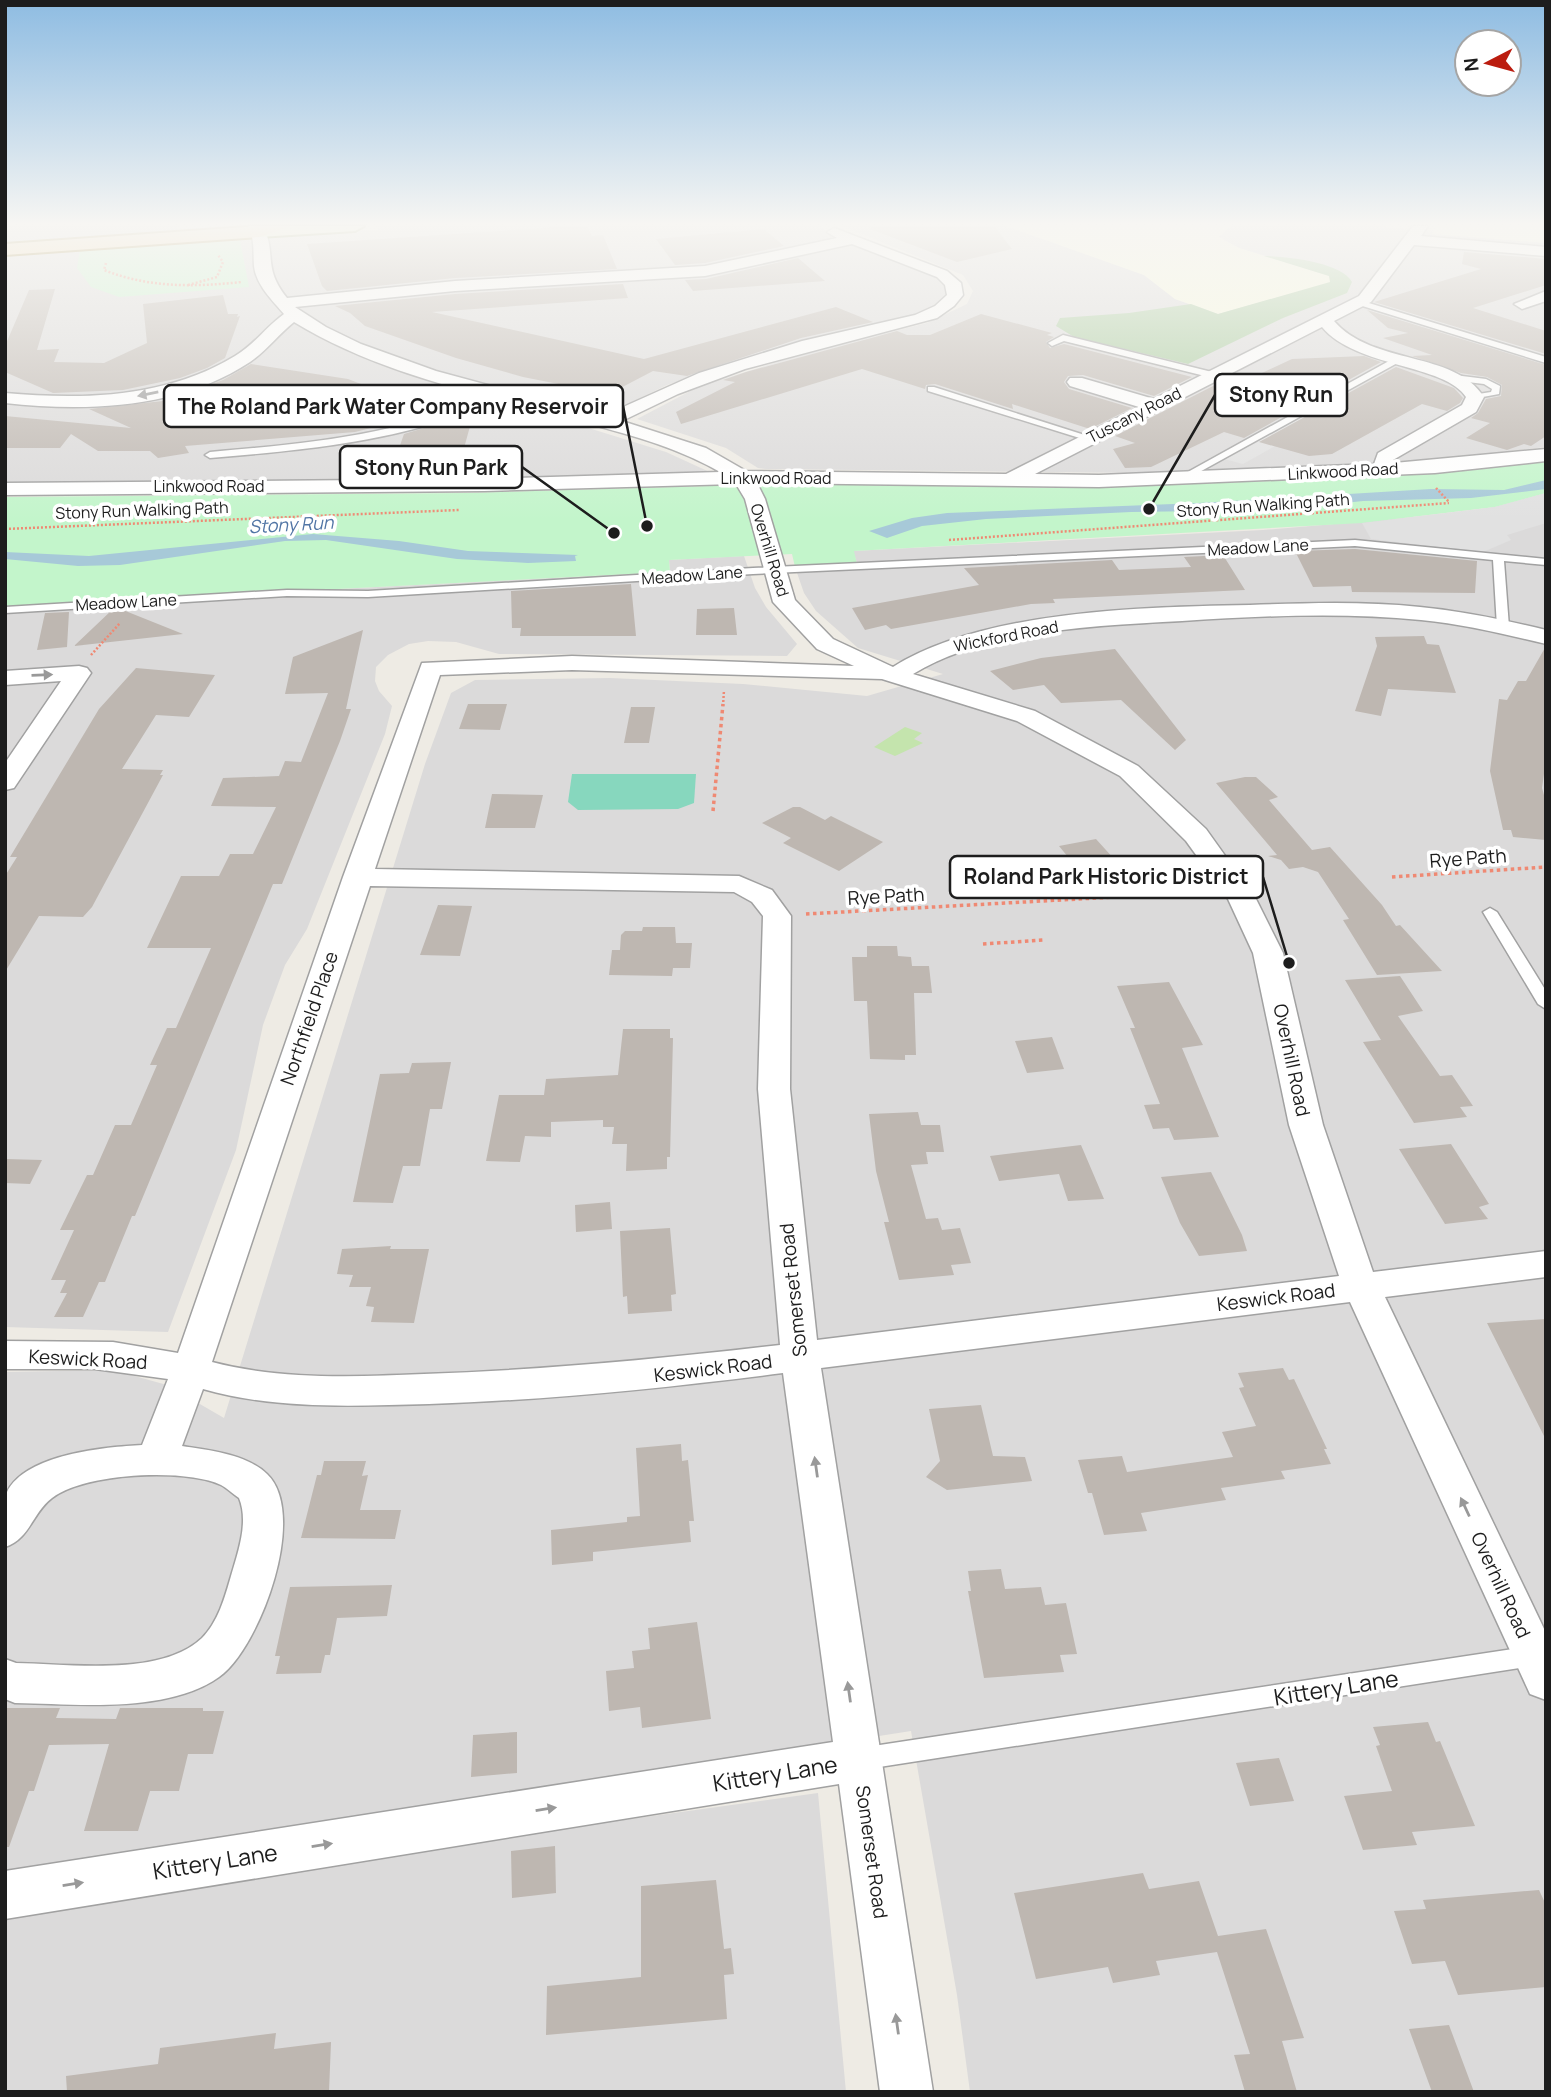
<svg xmlns="http://www.w3.org/2000/svg" width="1551" height="2097" font-family="Manrope,sans-serif">
<style>
.residential{fill:#dbdada}
.education{fill:#fafcde}
.grass{fill:#c4e4ad}
.forest{fill:#a6ca9b}
.park{fill:#c3f5cb}
.pitch{fill:#87d7be}
.parking{fill:#e1e1e1}
.water{fill:#a7c9d8}
.building{fill:#beb7b1}
.lines{fill:none;stroke-linecap:round;stroke-linejoin:round}
.lane-casing{stroke:#a1a1a1;stroke-width:3}
.street-casing{stroke:#a1a1a1;stroke-width:3}
.secondary-casing{stroke:#5a6c0d;stroke-width:4}
.primary-casing{stroke:#8b6a0b;stroke-width:4}
.path-far1{stroke:#ef8973;stroke-width:2.5;stroke-dasharray:2 2;stroke-linecap:butt}
.path{stroke:#ef8973;stroke-width:3.5;stroke-dasharray:3.5 3.5;stroke-linecap:butt}
.lane{fill:#fff;fill-rule:evenodd}
.street{fill:#fff;fill-rule:evenodd}
.secondary{fill:#edf4bb;fill-rule:evenodd}
.primary{fill:#f5d7a2;fill-rule:evenodd}
.oneway{fill:#999}
.labels{text-anchor:middle;dominant-baseline:central;stroke-width:7;stroke-linejoin:round;paint-order:stroke}
.far-street-label{font-size:16px;fill:#1d1d1d;stroke:#fff}
.far-water-label{font-size:18px;font-style:italic;fill:#5175a5;stroke:#fff}
.street-label{font-size:19px;fill:#1d1d1d;stroke:#fff}
.near-street-label{font-size:23px;fill:#1d1d1d;stroke:#fff}
.leader{fill:none;stroke:#1d1d1d;stroke-width:2.5}
.callout-dot{fill:#1d1d1d;stroke:#fff;stroke-width:2.5}
.callout{fill:#fff;stroke:#1d1d1d;stroke-width:2.5}
.callout-label{font-size:21px;text-anchor:middle;font-weight:bold;fill:#1d1d1d}
</style>
<rect width="100%" height="100%" fill="#eeebe4"/>
<path class="residential" d="M5,226H178L177,233L83,239L80,250L248,287L240,240L378,230V226H817L929,272L946,283L949,293L941,304L923,313L717,368L667,385L582,426L666,452L714,474L390,482L5,483Z
M842,226H1006L1144,275L1175,299L1218,314L1329,276L1239,248L1218,236L1231,226H1374L1546,243V447L1424,461L1141,473L766,469L758,468L726,448L637,419L700,386L810,352L927,323L967,304L973,291L963,275Z
M1546,493V2092H970L957,1995L911,1731L5,1872V1372L113,1370L167,1385L224,1418L425,764L451,693L475,680L610,678L743,684L867,696L943,674L858,648L816,611L804,593L795,567L857,563L853,551L1263,530L1451,514L1495,507Z
M744,556L755,588L766,607L797,644L787,656L499,654L456,642L428,641L409,644L388,655L376,667L375,681L379,691L392,706L385,734L307,929L285,965L263,1025L236,1150L168,1332L5,1327V606L670,572L669,560Z
M818,1793L846,2092H5V1916L278,1868Z"/>
<path class="education" d="M1006,226H1231L1218,237L1239,248L1330,276V283L1218,314L1175,299L1144,275Z
M1438,226H1546V243L1432,234Z"/>
<path class="grass" d="M905,727L922,733L914,739L923,743L895,756L874,747Z"/>
<path class="forest" d="M1264,256C1285,256 1342,262 1352,282L1347,293L1283,318L1188,364L1074,337L1056,326L1060,318L1129,313L1191,304L1218,314L1330,282L1329,276Z"/>
<path class="park" d="M240,240L249,287L119,297L91,287L77,268L80,250Z
M1546,462V493L1495,507L1362,523L854,551L857,564L795,567L792,554L669,560L670,572L5,606V497L468,493L779,484L1079,488L1377,477Z"/>
<path class="pitch" d="M572,774H696L694,803L678,809L578,810L568,802Z"/>
<path class="parking" d="M1337,392L1360,398L1243,464L1220,458Z
M1546,493V523L1507,535L1511,540L1483,552L1371,539L1362,523L1495,507Z"/>
<path class="water" d="M1546,480V489L1471,498L1363,501L1279,510L1131,512L986,519L922,526L887,538L869,531L912,518L947,513L1198,503L1431,489L1504,490Z
M313,534L399,541L468,551L578,555L575,556L576,561L528,563L457,559L326,540L285,541L120,565L78,566L5,559V552L89,556Z"/>
<path class="building" d="M572,226H587L592,236L603,235L617,269L455,278L327,291L322,286L307,244Z
M871,226H994L1012,249L957,262L870,229Z
M764,229L784,246L705,263L675,265L656,239Z
M1464,252L1546,259V285L1473,308L1546,331V354L1374,302L1481,269L1462,264Z
M798,258L825,281L693,291L685,280L706,279Z
M623,284L628,298L432,312L644,359L836,307L873,322L801,338L687,376L653,371L609,394L523,377L456,358L365,326L350,313L335,306L455,294Z
M55,289L37,350L59,349L54,362L104,363L147,343L143,304L223,295L228,314H238L237,317L240,316L225,358L207,368L180,378L123,390L53,393L5,372V346L29,290Z
M1367,310L1546,365V436L1531,446L1524,444L1507,450L1466,438L1490,423L1471,418L1478,413L1486,399L1501,396L1502,385L1487,377L1461,373L1412,356L1432,355L1383,338L1408,333L1388,328Z
M981,314L1052,333L1047,335L1054,337L1046,342L1050,348L1064,344L1192,377L1154,396L1083,375L1068,376L1064,382L1069,389L1132,408L1090,429L1012,404L1013,409L935,384L926,385L925,389L862,369L681,424L676,412L735,382L723,380L746,372L897,331L907,335H930Z
M1364,356L1381,362L1244,438L1224,432L1151,467L1125,468L1113,449L1135,443L1115,436L1217,384L1230,388L1292,359Z
M251,364L348,379L400,399L406,396L447,409L355,432L185,446L189,453L158,458L150,451H98L71,434L60,448H5V416L131,428L89,409L163,401L223,380Z
M1396,367L1454,388L1463,398L1460,403L1447,411L1422,404L1332,454L1309,456L1259,442Z
M467,415L477,418L472,419L458,470L391,471L404,434Z
M1355,549L1477,561L1475,593L1352,592L1351,586L1313,587L1295,551Z
M1223,555L1245,590L1053,599L1055,603L1031,604L891,629L886,625L865,630L852,608L979,585L964,568L1112,560L1119,570L1191,567L1184,557Z
M631,584L636,636H520L521,628H512L511,591Z
M734,608L737,635H696L697,609Z
M113,609L123,610L183,634L74,646Z
M69,612L67,647L37,650L45,613Z
M363,630L346,709H351L340,741L282,884H273L135,1216H132L105,1282H99L83,1317H54L67,1293H60L66,1280H51L74,1230H60L87,1175H93L115,1125H131L157,1065H150L167,1028H176L211,948H147L181,876H219L230,854H253L276,807L211,806L223,778L279,776L285,761L301,762L328,693L285,694L293,657Z
M1424,636L1427,644L1439,645L1456,693L1388,689L1381,716L1355,711L1377,646L1375,637Z
M1546,646V760L1542,788L1546,802V840L1513,837L1511,830H1503L1490,771L1499,699L1507,700L1518,681H1526Z
M1115,649L1186,740L1175,750L1121,700L1061,703L1044,685L1013,690L990,671L1041,658Z
M136,668L215,675L189,717L156,715L122,769L163,770L160,775H163L92,907L83,917L39,916L5,972V876L17,857H10L99,709Z
M468,704H507L500,730L459,729Z
M631,707H655L649,743H624Z
M1245,777H1256L1278,797L1269,800L1312,850L1330,847L1382,905L1396,926L1400,925L1442,971L1377,975L1343,920L1349,919L1318,872L1303,867L1289,869L1281,860L1268,856L1277,855L1216,783Z
M492,794L543,795L535,828H485Z
M793,807H800L825,820L831,816L883,842L839,871L783,843L791,838L762,823Z
M1096,839L1115,860L1124,871L1086,879L1059,846Z
M438,905L472,906L460,956L420,955Z
M643,927H675L676,943H692L690,968H673L672,976L609,975L612,950H620L621,935L625,931H642Z
M867,946H897L898,956L911,957L912,966H929L932,993H914L916,1055H905V1060L870,1059L867,1001H854L852,957H867Z
M1400,976L1423,1011L1398,1016L1440,1076L1452,1075L1473,1106L1460,1107L1467,1117L1414,1123L1363,1042L1381,1040L1345,980Z
M1169,982L1203,1045L1182,1048L1219,1137L1174,1140L1169,1128L1153,1129L1144,1105L1160,1104L1130,1028H1135L1117,986Z
M623,1029H670V1038H673L670,1157H667V1169L626,1171L627,1144H612L614,1127H603V1120L551,1122V1137L525,1136L520,1162L486,1161L499,1095H544L546,1079L618,1075Z
M1052,1037L1064,1069L1027,1073L1015,1041Z
M451,1062L442,1109H430L420,1166H403L393,1203L353,1202L380,1074L409,1073L412,1063Z
M918,1112L921,1125H940L944,1152H926L928,1164L911,1165L926,1219L938,1218L942,1230L960,1228L971,1263L951,1265L954,1275L899,1280L884,1222H889L876,1171L869,1114Z
M1451,1144L1489,1204L1479,1207L1488,1219L1445,1224L1399,1149Z
M1081,1145L1104,1199L1068,1201L1059,1174L999,1181L990,1156Z
M5,1159L42,1160L30,1184L5,1183Z
M1211,1172L1242,1235L1247,1251L1199,1256L1180,1223L1161,1177Z
M610,1202L612,1229L576,1232L575,1205Z
M670,1228L676,1294L671,1295L672,1311L628,1314L627,1296L623,1297L620,1231Z
M391,1246L390,1249H429L414,1323L371,1322L374,1307L366,1306L371,1287H349L353,1275L337,1274L342,1249Z
M1546,1319V1440L1487,1323Z
M1283,1368L1289,1380L1294,1379L1327,1449H1324L1331,1464L1281,1471L1285,1479L1221,1488L1226,1500L1141,1513L1147,1531L1104,1535L1092,1493H1088L1078,1460L1122,1456L1127,1472L1233,1457L1222,1432L1256,1426L1239,1388L1244,1387L1238,1373Z
M981,1405L993,1456L1025,1457L1032,1481L947,1490L926,1477L940,1461L929,1409Z
M681,1444L682,1461L688,1460L694,1521H689L691,1542L593,1552V1561L552,1565L551,1530L627,1522V1517L640,1516L636,1448Z
M324,1461H366L362,1476L368,1475L360,1510H401L395,1539L301,1538L317,1475H321Z
M1001,1569L1005,1589L1041,1587L1045,1605L1066,1603L1077,1654L1060,1655L1064,1672L984,1678L968,1591H971L968,1571Z
M392,1585L387,1616L337,1618L330,1655H325L321,1673L276,1674L280,1656H275L290,1587Z
M697,1622L711,1719L642,1728L640,1707L609,1711L606,1671L634,1668L632,1651L650,1649L648,1628Z
M5,1708H60L56,1718L116,1719L120,1708H203V1711H224L213,1754H188L179,1791H150L138,1831H84L109,1744L49,1745L34,1791H29L9,1847H5Z
M1428,1722L1436,1742L1440,1741L1475,1826L1412,1832L1417,1845L1363,1850L1344,1796L1392,1791L1376,1746L1380,1745L1373,1727Z
M517,1732V1773L471,1777L473,1735Z
M1279,1758L1294,1801L1250,1806L1236,1763Z
M555,1846L556,1893L512,1898L511,1851Z
M1143,1873L1149,1889L1199,1881L1218,1936L1266,1929L1304,2038L1282,2041L1297,2092H1245L1234,2055L1250,2054L1217,1952L1156,1961L1160,1975L1113,1983L1108,1967L1036,1979L1014,1893Z
M716,1880L724,1949L731,1948L734,1974L724,1975L727,2019L546,2035L547,1986L641,1977V1886Z
M1539,1890L1546,1905V1987L1458,1995L1445,1961L1412,1964L1394,1911L1426,1909L1423,1900Z
M1449,2025L1474,2092H1432L1409,2029Z
M276,2033L274,2049L331,2042L329,2092H67L66,2076L158,2064L160,2048Z"/>
<g class="lines">
<g class="lane-casing">
<path id="lane" d="M1359,300L1546,357V363L1356,304Z
M1063,335L1216,373L1217,375L1213,378L1064,341L1052,346L1048,343Z
M1398,356L1402,359L1401,361L1185,480L1177,478Z
M1454,375L1486,379L1500,386L1499,394L1472,399V395L1491,392L1492,389L1484,384L1451,380V376Z
M928,387H934L1094,438L1086,440L928,391Z
M496,393L504,395C490,405 470,411 454,417C375,444 293,451 210,458L205,455L210,452C313,443 400,435 496,393Z
M1355,540L1546,559V565L1504,561L1509,627L1503,630L1497,627L1493,560L1355,546L753,574L368,597L287,596L5,613V607L287,590L368,591L753,568Z
M1490,908L1497,912L1546,991V1009L1538,1004L1483,912Z
M1533,1646L1541,1649L1544,1656L1541,1663L1533,1666L860,1770L852,1767L848,1759L852,1751L860,1748Z"/>
</g>
<g class="street-casing">
<path id="street" d="M248,226H263C277,254 262,267 287,298L455,281L705,266L837,238L827,232L834,228L947,271L961,283L963,295L954,306L937,318L745,369L678,394L622,421L706,448L746,471L1006,474L1139,407L1070,386L1067,382L1070,378H1082L1154,399L1359,296L1413,226H1428L1421,236L1546,247V256L1414,245L1371,302L1334,321C1373,366 1454,350 1484,397L1476,412L1393,460L1394,463L1546,449V461L1435,473L1099,487L757,483L765,499L795,600L833,639L893,667C984,610 1144,607 1250,605C1307,603 1364,601 1420,607C1463,611 1504,620 1546,630V644C1504,634 1463,624 1421,620C1342,612 1260,616 1182,621C1097,626 986,629 913,674L1035,711L1138,766L1206,829L1256,899L1283,953L1323,1125L1373,1272L1546,1251V1277L1385,1297L1546,1633V1700L1530,1694L1350,1302L821,1368L933,2092H880L839,1784L5,1919V1871L833,1742L783,1373C665,1388 548,1400 429,1404C354,1406 276,1410 203,1389L182,1446C209,1450 246,1454 267,1474C309,1514 260,1648 219,1677C167,1714 76,1704 15,1703L5,1699V1659L16,1663C69,1664 161,1677 202,1638C218,1622 225,1597 231,1576C238,1552 249,1522 239,1498C233,1494 227,1488 221,1485C185,1468 84,1473 52,1498C32,1513 30,1539 5,1547C5,1532 0,1505 7,1492C26,1454 105,1447 142,1445L168,1379L95,1369H5V1341L113,1342L178,1353L343,877L422,663L572,656L854,666L817,649L773,602L745,499L736,484L484,491L5,495V483L484,479L720,472C675,446 626,434 575,420C480,394 379,374 294,322C278,335 266,351 250,362C179,409 87,412 5,403V393C83,400 166,398 235,356C254,345 266,327 284,314C273,301 256,285 254,266C253,251 255,240 248,226ZM852,244L937,277L945,285L947,295L935,306L915,315L802,341L699,373L603,416L436,371L361,344L326,327L295,307L455,291L705,276ZM1322,327C1356,368 1445,364 1466,397L1462,405L1378,453L1374,464L1099,475L1035,474ZM572,670L882,679L1017,721L1120,776L1186,841L1228,899L1253,953L1289,1125L1339,1276L817,1340L790,1089L791,916L772,890L739,876L375,869L440,675ZM370,886L734,892L752,902L763,916L758,1089L780,1345C661,1359 544,1370 424,1374C354,1377 281,1380 212,1362Z
M1546,291V301L1522,309L1514,304Z
M79,666L87,668L91,673L14,788L5,790V763L61,681L5,685V671Z"/>
</g>
<g class="secondary-casing">
<path id="secondary" d="M364,226L355,231L259,237L250,232L261,226Z"/>
</g>
<g class="primary-casing">
<path id="primary" d="M260,226H292L259,237L5,255V244Z"/>
</g>
<path class="path-far1" d="M106,263L104,270C149,288 194,287 242,282
M188,285L217,277L223,262L218,255
M1436,488L1449,502
M5,529L459,510
M949,540L1449,503
M91,655L120,623
M723,706L724,690"/>
<path class="path" d="M713,811L723,704
M1392,877L1546,867
M806,914L1206,892
M983,944L1044,940"/>
<use href="#lane" class="lane"/>
<use href="#street" class="street"/>
<use href="#secondary" class="secondary"/>
<use href="#primary" class="primary"/>
</g>
<defs><path id="oneway-solid" d="M-6-.8H1V-3.2L6.5 0L1 3.2V.8H-6Z" transform="scale(1.75)"/></defs>
<g class="oneway">
<use href="#oneway-solid" transform="translate(148 394) rotate(169)"/>
<use href="#oneway-solid" transform="translate(42 675) rotate(-2)"/>
<use href="#oneway-solid" transform="translate(816 1467) rotate(-98)"/>
<use href="#oneway-solid" transform="translate(1465 1507) rotate(-115)"/>
<use href="#oneway-solid" transform="translate(849 1692) rotate(-98)"/>
<use href="#oneway-solid" transform="translate(546 1809) rotate(-9)"/>
<use href="#oneway-solid" transform="translate(322 1845) rotate(-9)"/>
<use href="#oneway-solid" transform="translate(73 1884) rotate(-9)"/>
<use href="#oneway-solid" transform="translate(897 2024) rotate(-98)"/>
</g>
<linearGradient id="sky" x2="0" y2="1"><stop stop-color="#8ebce2"/><stop offset="0.43" stop-color="#f7f6f3"/><stop offset="1" stop-color="#f7f6f3" stop-opacity="0"/></linearGradient>
<rect width="1551" height="520" fill="url(#sky)"/>
<g class="labels">
<g class="far-street-label">
<text transform="translate(1134 415) rotate(-27)">Tuscany Road</text>
<text transform="translate(1343 471) rotate(-3)">Linkwood Road</text>
<text x="776" y="478">Linkwood Road</text>
<text x="209" y="486">Linkwood Road</text>
<text transform="translate(1263 505) rotate(-4)">Stony Run Walking Path</text>
<text transform="translate(142 510) rotate(-2)">Stony Run Walking Path</text>
<text transform="translate(1258 547) rotate(-3)">Meadow Lane</text>
<text transform="translate(770 550) rotate(73)">Overhill Road</text>
<text transform="translate(692 575) rotate(-4)">Meadow Lane</text>
<text transform="translate(126 602) rotate(-3)">Meadow Lane</text>
<text transform="translate(1006 636) rotate(-11)">Wickford Road</text>
</g>
<g class="far-water-label">
<text transform="translate(291 524) rotate(-3)">Stony Run</text>
</g>
<g class="street-label">
<text transform="translate(1468 858) rotate(-4)">Rye Path</text>
<text transform="translate(886 896) rotate(-3)">Rye Path</text>
<text transform="translate(309 1018) rotate(-71)">Northfield Place</text>
<text transform="translate(1292 1060) rotate(78)">Overhill Road</text>
<text transform="translate(793 1290) rotate(-96)">Somerset Road</text>
<text transform="translate(1276 1297) rotate(-7)">Keswick Road</text>
<text transform="translate(88 1359) rotate(3)">Keswick Road</text>
<text transform="translate(713 1368) rotate(-7)">Keswick Road</text>
<text transform="translate(1501 1585) rotate(65)">Overhill Road</text>
<text transform="translate(872 1852) rotate(82)">Somerset Road</text>
</g>
<g class="near-street-label">
<text transform="translate(1336 1687) rotate(-9)">Kittery Lane</text>
<text transform="translate(775 1773) rotate(-9)">Kittery Lane</text>
<text transform="translate(215 1861) rotate(-9)">Kittery Lane</text>
</g>
</g>
<path class="leader" d="M1149 509L1215 395M647 526L623 406M614 533L522 467M1289 963L1263 877"/>
<g class="callout-dot">
<circle cx="1149" cy="509" r="7"/>
<circle cx="647" cy="526" r="7"/>
<circle cx="614" cy="533" r="7"/>
<circle cx="1289" cy="963" r="7"/>
</g>
<g class="callout">
<rect x="1215" y="374" width="132" height="42" rx="7"/>
<rect x="164" y="385" width="459" height="42" rx="7"/>
<rect x="340" y="446" width="182" height="42" rx="7"/>
<rect x="950" y="856" width="313" height="42" rx="7"/>
</g>
<g class="callout-label">
<text x="1281" y="402">Stony Run</text>
<text x="393" y="414">The Roland Park Water Company Reservoir</text>
<text x="431" y="475">Stony Run Park</text>
<text x="1106" y="884">Roland Park Historic District</text>
</g>
<rect width="1551" height="2097" fill="none" stroke="#1d1d1d" stroke-width="14"/>
<g transform="translate(1488 63) rotate(264)"><circle r="33" fill="#ffffff" stroke="#a5a5a5" stroke-width="2"/>
<path d="M0-5L12 26L0 18L-12 26Z" fill="#bb1c0f"/>
<text y="-10" font-size="19" font-weight="bold" text-anchor="middle" fill="#1d1d1d">N</text>
</g>
</svg>
